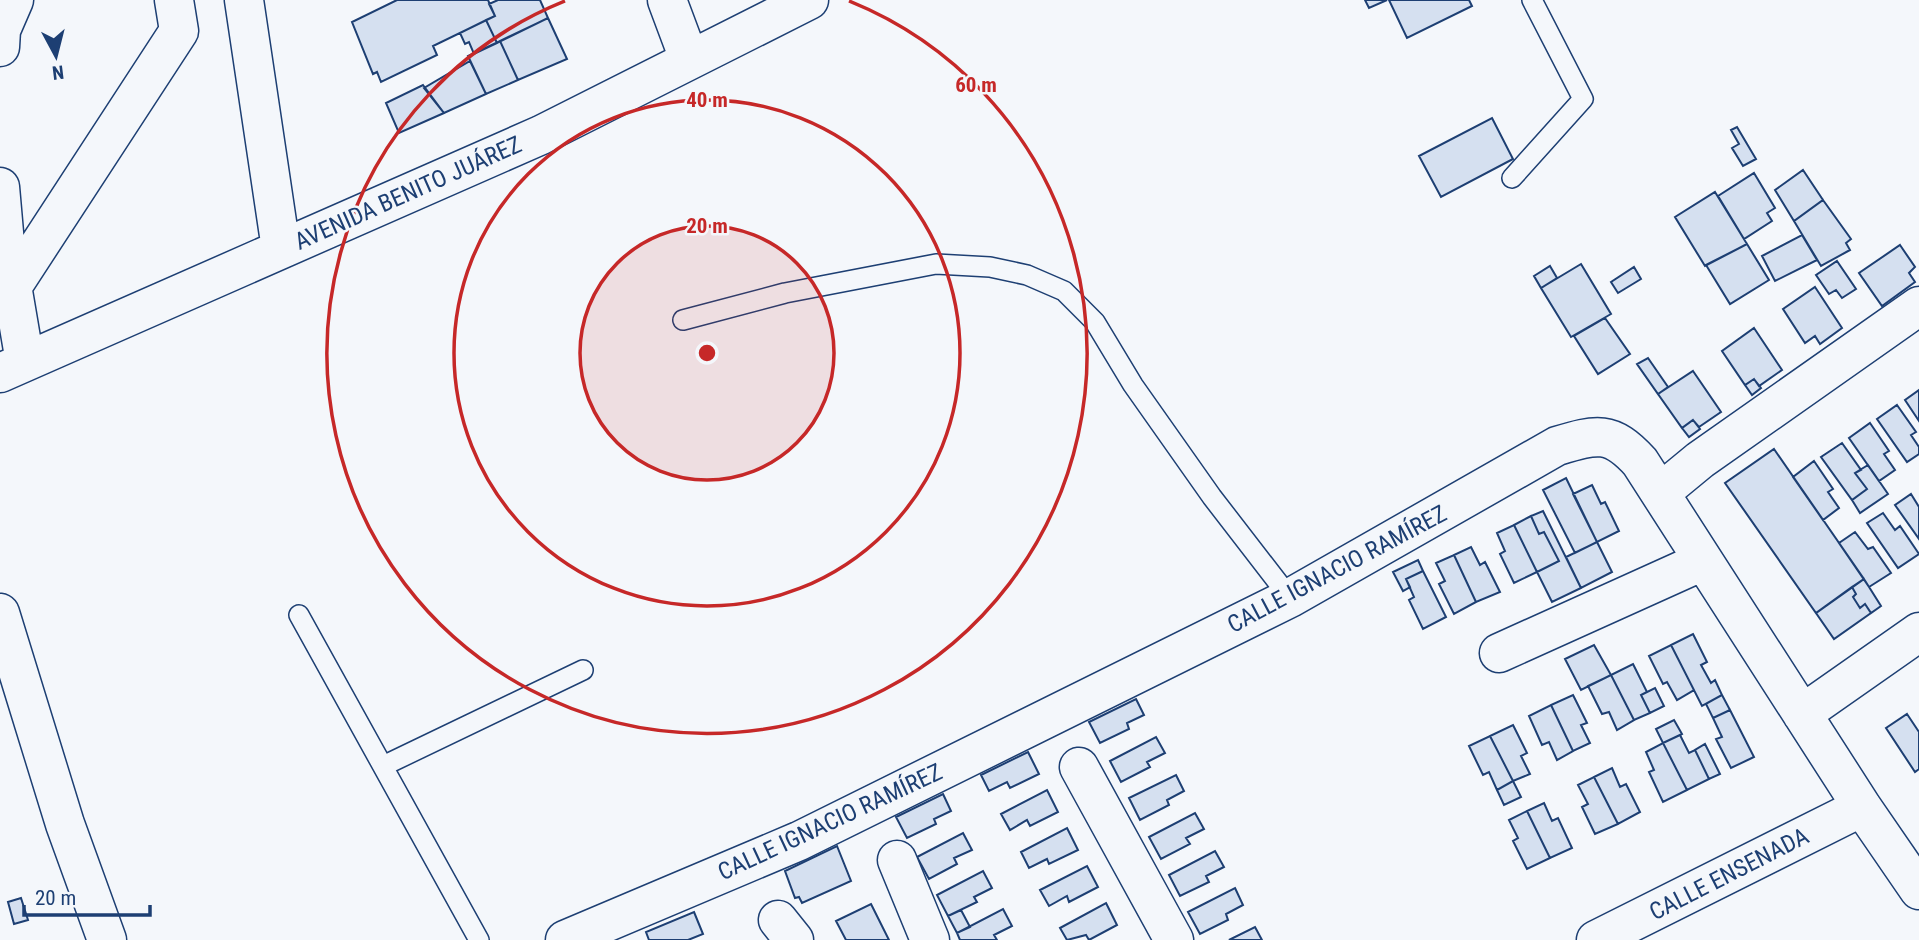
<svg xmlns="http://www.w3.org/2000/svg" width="1919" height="940" font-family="'Roboto Condensed',sans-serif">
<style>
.building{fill:#d5e0f0;stroke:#1d3f73;stroke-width:2}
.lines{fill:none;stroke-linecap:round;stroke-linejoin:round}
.service-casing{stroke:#1d3f73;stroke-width:22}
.minor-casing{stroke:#1d3f73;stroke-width:41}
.service{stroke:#f4f7fb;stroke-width:19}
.minor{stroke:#f4f7fb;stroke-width:38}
.ring{fill:none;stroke:#c62828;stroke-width:3.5}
.labels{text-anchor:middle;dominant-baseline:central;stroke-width:5;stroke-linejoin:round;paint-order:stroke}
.street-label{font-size:24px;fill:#1d3f73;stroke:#f4f7fb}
.centre{fill:#c62828;stroke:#f4f7fb;stroke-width:3.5}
.ring-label{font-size:21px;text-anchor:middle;font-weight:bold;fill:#c62828;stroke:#f4f7fb;stroke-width:5;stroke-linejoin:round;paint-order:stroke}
</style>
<rect width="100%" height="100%" fill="#f4f7fb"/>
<path class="building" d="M397,0H488L495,16L433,46L437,55L381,82L377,72L373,74L352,22Z
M498,0H540L548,18L497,43L486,20L495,16L489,4Z
M1365,0H1387L1369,8Z
M1389,0H1469L1472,6L1407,38Z
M548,18L567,59L518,80L500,41Z
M486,20L497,43L474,54L469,42L465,44L460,33Z
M500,41L518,80L486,94L468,56Z
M470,61L486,94L444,113L424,88Z
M423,85L444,113L399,133L386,103Z
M1492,118L1513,159L1441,197L1419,156Z
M1737,127L1756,159L1743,166L1732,148L1739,144L1731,130Z
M1803,170L1823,200L1794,221L1775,190Z
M1754,173L1775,208L1767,213L1772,221L1744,239L1718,196Z
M1715,192L1747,244L1705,266L1675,217Z
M1823,200L1851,239L1846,243L1850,250L1821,266L1794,221Z
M1802,235L1817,260L1775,281L1762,256Z
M1747,244L1769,280L1730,304L1706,265Z
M1900,245L1915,267L1909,273L1915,282L1882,306L1859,273Z
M1837,261L1856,289L1842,298L1836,290L1829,294L1816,275Z
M1581,264L1611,314L1571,337L1541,288Z
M1550,266L1557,278L1541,288L1534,276Z
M1634,267L1641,279L1618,293L1611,282Z
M1815,287L1842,328L1820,344L1815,336L1805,343L1783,309Z
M1605,318L1630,354L1598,374L1574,336Z
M1754,328L1782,370L1759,386L1754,379L1745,385L1722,351Z
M1648,358L1668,387L1658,394L1637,364Z
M1693,371L1721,412L1699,427L1693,420L1682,428L1658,394Z
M1754,379L1761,388L1752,395L1745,385Z
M1919,390V421L1905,400Z
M1897,405L1916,432L1911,435L1919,447V454L1907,462L1877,419Z
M1693,420L1700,429L1689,437L1682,428Z
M1870,423L1889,451L1884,454L1895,470L1879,481L1849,438Z
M1842,443L1861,470L1855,473L1867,489L1852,500L1821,457Z
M1774,449L1864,579L1816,613L1725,483Z
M1814,461L1833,489L1828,492L1839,508L1823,520L1793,477Z
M1868,465L1888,494L1860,513L1852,500L1867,489L1855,473Z
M1566,478L1597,542L1575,553L1543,490Z
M1592,485L1601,504L1605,502L1619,531L1597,542L1573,494Z
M1911,494L1919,507V539L1895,505Z
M1543,511L1581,588L1552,602L1537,572L1559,561L1544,532L1539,534L1531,516Z
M1883,513L1895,530L1900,526L1919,554L1898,568L1867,523Z
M1531,516L1539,534L1544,532L1559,561L1537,572L1514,525Z
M1514,525L1537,572L1514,583L1500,554L1505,551L1497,533Z
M1855,532L1868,549L1873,547L1891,573L1869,587L1839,543Z
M1597,542L1612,572L1581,588L1566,557Z
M1471,547L1480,565L1485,562L1500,592L1476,602L1454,555Z
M1454,555L1476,602L1454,614L1439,584L1445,581L1436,563Z
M1418,560L1423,571L1406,579L1410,587L1403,591L1393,572Z
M1423,571L1446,617L1423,629L1409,600L1414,597L1406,579Z
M1864,579L1881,606L1871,613L1865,604L1860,608L1853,597L1856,594L1852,587Z
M1852,587L1856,594L1853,597L1860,608L1865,604L1871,613L1834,639L1816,613Z
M1693,634L1707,662L1701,665L1711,683L1715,680L1722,695L1702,706L1671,645Z
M1594,645L1611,675L1581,690L1565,659Z
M1671,645L1694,690L1677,700L1667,682L1663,684L1649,656Z
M1633,664L1647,692L1641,695L1650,713L1634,720L1611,675Z
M1611,675L1634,720L1617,730L1609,712L1602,714L1588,686Z
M1655,688L1664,706L1650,713L1641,695Z
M1573,695L1587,723L1581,725L1590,743L1573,751L1551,705Z
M1722,695L1730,710L1713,718L1706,704Z
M1136,699L1144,715L1127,723L1129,729L1100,743L1089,722Z
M1551,705L1573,751L1557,760L1549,742L1542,745L1529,716Z
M1730,710L1754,757L1731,768L1716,739L1722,737L1713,718Z
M1907,714L1919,732V769L1915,772L1886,728Z
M1674,720L1682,734L1663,743L1656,729Z
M1513,725L1527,753L1521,756L1530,774L1513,781L1490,736Z
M1680,735L1689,753L1695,750L1709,779L1687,790L1663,743Z
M1490,736L1513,781L1497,790L1489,772L1483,775L1469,746Z
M1156,737L1165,753L1147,762L1150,767L1121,782L1110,761Z
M1663,743L1687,790L1663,802L1649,772L1654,770L1646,752Z
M1705,744L1720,774L1709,779L1695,750Z
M1028,752L1039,774L1010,788L1007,782L989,791L981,775Z
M1612,768L1620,787L1626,784L1640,812L1618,824L1594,777Z
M1176,775L1184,791L1167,800L1169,805L1140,820L1129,798Z
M1594,777L1618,824L1595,834L1582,807L1588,804L1578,785Z
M1513,781L1521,797L1504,805L1497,790Z
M1047,790L1058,812L1030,826L1027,820L1010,830L1001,814Z
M943,794L951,811L934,819L936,824L907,838L896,817Z
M1544,803L1552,821L1558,818L1572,848L1550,858L1527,811Z
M1527,811L1550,858L1527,869L1513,841L1518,838L1509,820Z
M1195,813L1204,829L1186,838L1190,844L1161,859L1149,837Z
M1067,828L1078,850L1049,864L1047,859L1029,868L1021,852Z
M963,833L972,850L954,858L957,864L929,879L917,857Z
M837,846L851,881L802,903L799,897L795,898L785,871Z
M1215,851L1224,867L1206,876L1209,882L1180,896L1169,875Z
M1087,866L1098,887L1069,902L1067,896L1049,906L1040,890Z
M983,871L992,888L974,897L977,902L948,916L937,895Z
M1235,888L1243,905L1226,914L1228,920L1200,934L1188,912Z
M21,898L28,920L14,924L8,902Z
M1106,903L1117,925L1089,940L1086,935L1067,940L1060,928Z
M871,904L889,940H846L836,921Z
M1003,909L1012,926L994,935L997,940H960L957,933Z
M961,910L970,927L957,933L948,916Z
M694,912L703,934L688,940H649L646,932Z
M1255,927L1262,940H1229Z"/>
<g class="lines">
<g class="service-casing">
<path id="service" d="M1512,178L1583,99L1532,0
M683,320L785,293L936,264L990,267L1027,275L1064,291L1095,322L1133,385L1212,497L1290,598
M299,615L479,940
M383,766L583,670"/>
</g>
<g class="minor-casing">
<path id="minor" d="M244,0L281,249
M667,0L689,59
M0,47L1,30L14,0
M0,187L5,244L25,362
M12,287L179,31L174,0
M0,373L541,135L809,0
M1660,493L1700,460L1919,306
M0,613L65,824L107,940
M1499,653L1703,561
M1802,714L1919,632
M1079,767L1174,940
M897,860L930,940
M778,920L794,940
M565,940L799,841L1290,598L1557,446C1597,434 1611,430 1640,462L1862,807L1919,890
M1596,940L1862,807"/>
</g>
<use href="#service" class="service"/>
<use href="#minor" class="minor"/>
</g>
<circle cx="707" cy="353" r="127" fill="#c62828" fill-opacity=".12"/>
<g class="ring">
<circle cx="707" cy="353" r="127"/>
<circle cx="707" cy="353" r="253"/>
<path d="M849 1A380 380 0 1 1 565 1"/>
</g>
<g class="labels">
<g class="street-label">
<text transform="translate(408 193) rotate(-24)">AVENIDA BENITO JUÁREZ</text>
<text transform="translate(1337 569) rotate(-28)">CALLE IGNACIO RAMÍREZ</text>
<text transform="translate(830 822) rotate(-25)">CALLE IGNACIO RAMÍREZ</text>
<text transform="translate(1729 874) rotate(-27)">CALLE ENSENADA</text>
</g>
</g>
<circle cx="707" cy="353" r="10" class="centre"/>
<g class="ring-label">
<text x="976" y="92">60 m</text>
<text x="707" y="107">40 m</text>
<text x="707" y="233">20 m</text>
</g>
<g transform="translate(56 56) rotate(173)" stroke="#f4f7fb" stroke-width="5" paint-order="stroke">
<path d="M0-5L12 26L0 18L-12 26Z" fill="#1d3f73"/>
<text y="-10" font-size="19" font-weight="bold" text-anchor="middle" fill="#1d3f73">N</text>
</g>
<path d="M24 905v10h126v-10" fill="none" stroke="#1d3f73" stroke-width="3.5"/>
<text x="35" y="905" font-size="21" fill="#1d3f73" stroke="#f4f7fb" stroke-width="5" paint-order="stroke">20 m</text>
</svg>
